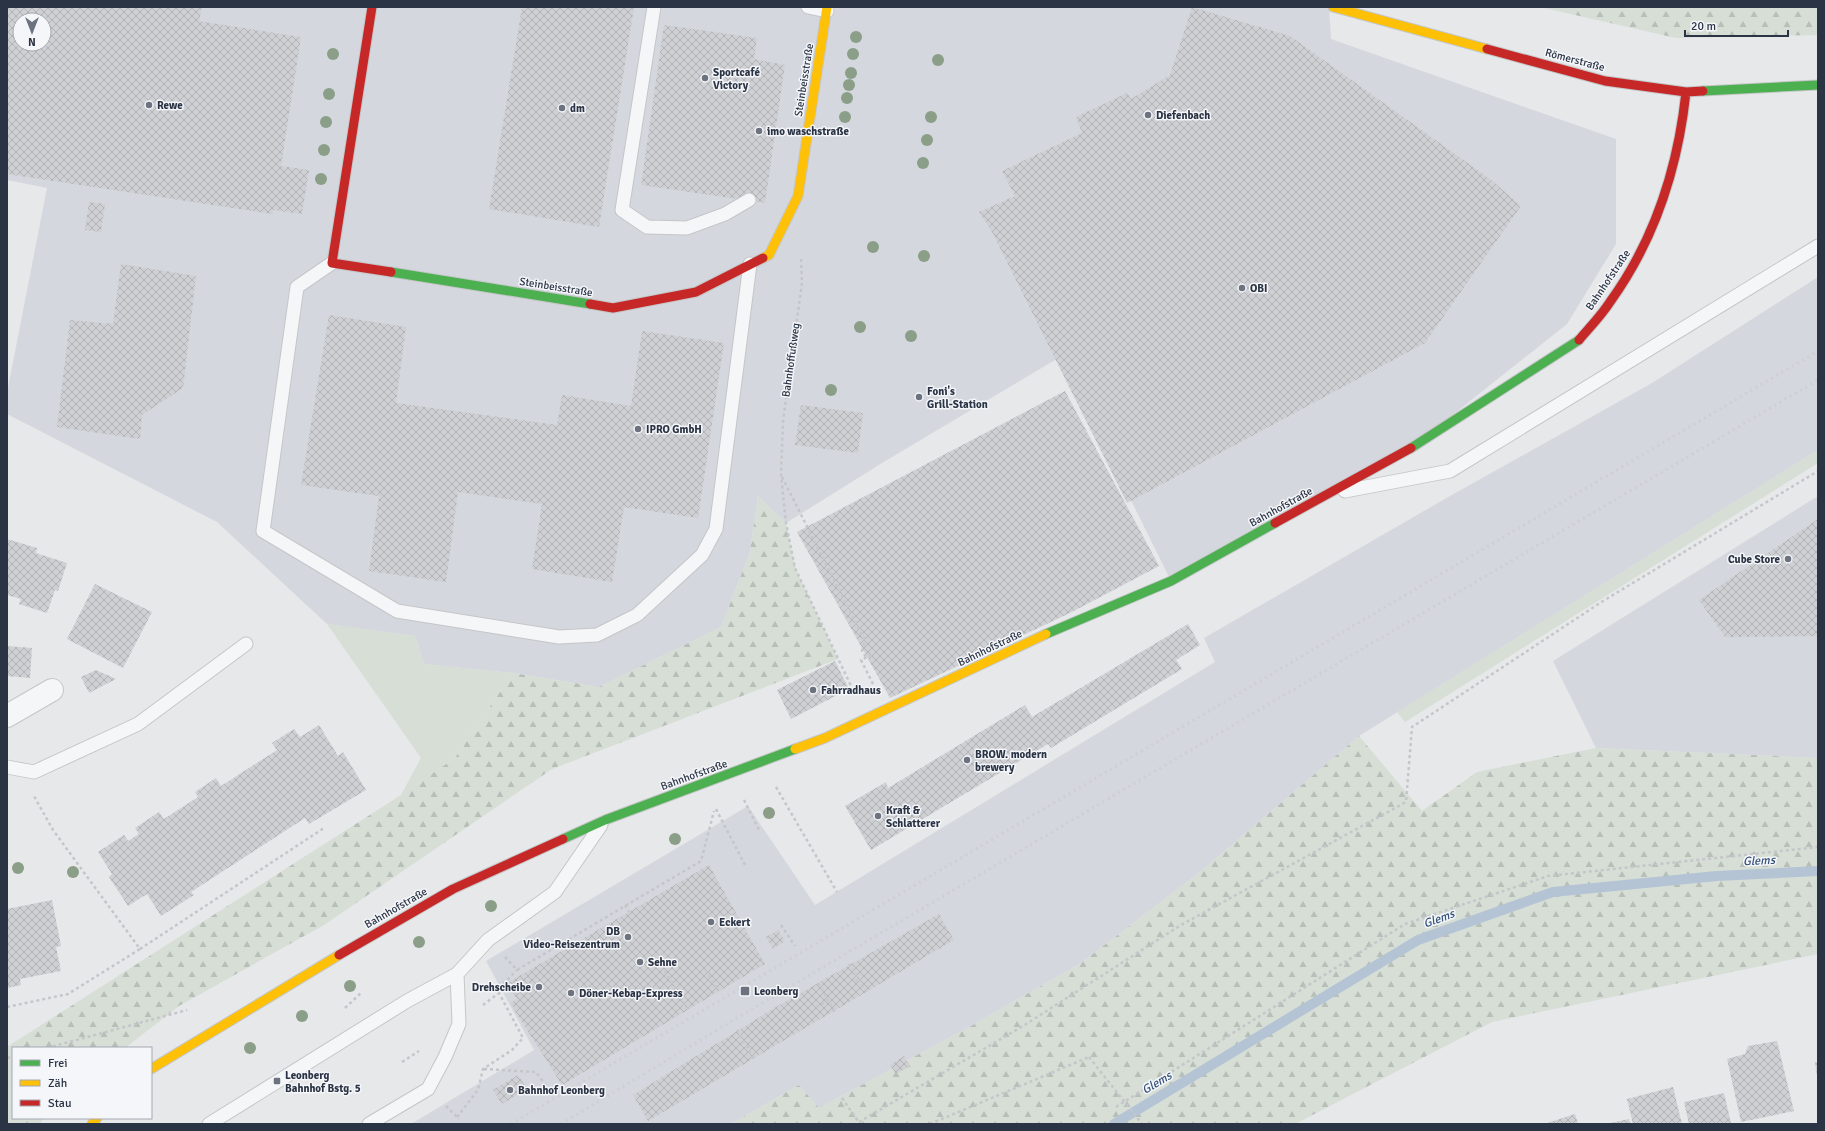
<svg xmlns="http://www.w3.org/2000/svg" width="1825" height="1131" font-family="Signika,sans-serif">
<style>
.built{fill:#d4d7dd;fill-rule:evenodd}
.grass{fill:#d6ded6}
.forest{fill:url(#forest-firs)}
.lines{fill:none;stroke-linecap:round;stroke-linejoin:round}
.stream{stroke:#b4c4d5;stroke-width:10}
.building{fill:url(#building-cross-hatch);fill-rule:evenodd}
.lane-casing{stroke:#c4c6c8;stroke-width:15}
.street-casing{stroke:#c4c6c8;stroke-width:24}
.fast-casing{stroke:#c4c6c8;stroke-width:11}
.slow-casing{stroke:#c4c6c8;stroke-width:11}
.jam-casing{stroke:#c4c6c8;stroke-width:11}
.path{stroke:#c5c6ca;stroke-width:2.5;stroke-dasharray:3 3;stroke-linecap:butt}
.lane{stroke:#f5f6f7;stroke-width:13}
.street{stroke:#f5f6f7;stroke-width:22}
.fast{stroke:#4caf50;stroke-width:9}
.slow{stroke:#ffc107;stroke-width:9}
.jam{stroke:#c62828;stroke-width:9}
.rail{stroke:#cecfd2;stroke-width:3;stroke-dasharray:2 4;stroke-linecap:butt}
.path-bridge{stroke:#c5c6ca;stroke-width:2.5;stroke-dasharray:3 3;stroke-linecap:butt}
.tree{fill:#8a9e88}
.poi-dot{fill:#6c737f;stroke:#f4f6f9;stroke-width:1.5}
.labels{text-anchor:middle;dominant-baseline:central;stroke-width:3;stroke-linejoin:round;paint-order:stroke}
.street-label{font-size:11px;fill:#2b3445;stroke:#f4f6f9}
.poi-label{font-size:11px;font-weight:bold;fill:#2b3445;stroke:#f4f6f9;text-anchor:start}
.water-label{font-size:12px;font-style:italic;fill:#34527a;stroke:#f4f6f9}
</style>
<defs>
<pattern id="forest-firs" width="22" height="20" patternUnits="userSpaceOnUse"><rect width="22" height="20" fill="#d6ded6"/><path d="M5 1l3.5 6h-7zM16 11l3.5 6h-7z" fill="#b8bfb9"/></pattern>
<pattern id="building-cross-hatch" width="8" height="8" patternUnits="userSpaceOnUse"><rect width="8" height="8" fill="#ced0d3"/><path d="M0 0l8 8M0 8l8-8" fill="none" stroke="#b1b3b6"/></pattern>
</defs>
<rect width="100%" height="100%" fill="#e6e8ea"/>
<path class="built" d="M7,7H1329L1331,39L1616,139V244L1567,324L1411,448L1171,581L1060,357L882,463L786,523L758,496L750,552L721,627L599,687L513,673L424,664L415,636L327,624L217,522L7,414V393L47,188L7,180ZM20,20H44V44H20Z
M1818,277V450L1359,736L1200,872L1081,963L971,1026L819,1108L799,1085L731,1124H411L534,1050L486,961L748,806L815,905L1215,662L1204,638L1443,500L1652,383Z
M1818,496V758L1596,748L1553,661Z"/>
<path class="grass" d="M1818,450V463L1405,722L1397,712Z
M327,624L415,636L424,664L513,673L455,758L401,795L421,758Z"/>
<path class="forest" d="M1540,7H1818V35L1676,38Z
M758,496L786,523L795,568L838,659L552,769L324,925L179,1006L125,1048H13V1118H43L40,1124H7V1047L401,795L455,758L513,673L599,687L721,627L750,552Z
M1359,736L1422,811L1477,772L1596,748L1818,758V954L1492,1022L1295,1124H1127L1123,1119L1114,1124H731L799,1085L819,1108L971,1026L1081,963L1200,872Z"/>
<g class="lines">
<path class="stream" d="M1114,1124L1418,940L1553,892L1717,876L1818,871"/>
</g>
<path class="building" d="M7,7H202L199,21L301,37L281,166L309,170L302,214L273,210L272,214L7,174ZM20,20H44V44H20Z
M522,7H634L599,227L489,209Z
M1192,7L1290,36L1490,179L1521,206L1425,343L1127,503L992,232L979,212L1015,196L1002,171L1082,133L1076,117L1127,93L1131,99L1170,75Z
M664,25L757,38L754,59L785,65L765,203L641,185Z
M89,202L105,204L101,232L85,230Z
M121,264L196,276L183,388L142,415L140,439L57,427L70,320L113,324Z
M329,315L406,327L396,403L557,425L562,395L631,406L642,331L724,343L698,518L624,507L612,582L532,569L542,504L458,492L446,582L369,571L379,496L301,485Z
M1065,391L1159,566L1072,612L890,698L797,532Z
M801,405L863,413L858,453L795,445Z
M1818,519V636L1725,637L1699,600Z
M7,539L37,548L36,553L67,563L58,591L55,590L47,613L19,604L21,599L7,595Z
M95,584L152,612L123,668L67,639Z
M1188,624L1200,645L1176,660L1182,669L1051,748L1048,744L871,850L845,806L886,782L888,788L1025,705L1032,717Z
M7,646L32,648L30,678L7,676Z
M835,661L849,689L791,719L777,690Z
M96,670L116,679L89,693L81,677Z
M319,725L338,756L343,752L366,790L309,824L305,818L191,892L194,895L161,916L147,894L128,906L109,877L112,874L98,852L124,835L128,841L139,834L135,828L159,812L164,819L198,797L195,792L216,778L221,786L277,750L272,743L294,729L300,737Z
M709,865L765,964L562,1085L510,1003L517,999L507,983Z
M52,900L61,946L56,947L61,971L20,979L21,985L7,988V909Z
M939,914L954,940L648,1121L633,1095L776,1007Z
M778,930L785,941L773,949L766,937Z
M1777,1041L1794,1111L1741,1122L1727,1059L1745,1054L1748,1046Z
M904,1056L910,1066L896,1074L890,1065Z
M1815,1062H1818V1076H1817Z
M518,1075L527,1089L502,1104L493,1090Z
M1673,1087L1682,1124H1633L1627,1099Z
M1724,1093L1731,1123L1689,1124L1684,1102Z
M1575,1114L1578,1124H1544Z
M1629,1119L1630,1124H1610V1123Z"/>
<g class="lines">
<g class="lane-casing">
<path id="lane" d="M654,7L622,210L647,227L687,228L725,214L749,200
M808,7L827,11
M332,263L297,287L263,531L397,611L559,637L597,635L637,615L702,555L716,529L750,264
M1345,491L1450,471L1818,246
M7,767L34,772L138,724L246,644
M209,1124L407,1001L457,974L488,940L555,892L601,825
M369,1124L428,1089L445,1057L459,1024L457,974"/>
</g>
<g class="street-casing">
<path id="street" d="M7,716L52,690"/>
</g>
<g class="fast-casing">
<path id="fast" d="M1703,91L1818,85
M391,272L590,304
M1411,448L1579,340
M1046,634L1171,581L1275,523
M563,839L605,820L795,749"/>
</g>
<g class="slow-casing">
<path id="slow" d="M1333,7L1487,49
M763,258L769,255L798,196L827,7
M795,749L825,738L1046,634
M151,1069L339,955
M92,1124L97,1118"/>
</g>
<g class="jam-casing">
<path id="jam" d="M372,7L332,263L391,272
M1487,49L1605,81L1686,92L1703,91
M590,304L613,308L696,292L763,258
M1579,340C1589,328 1601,316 1610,302C1654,241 1678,167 1686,92
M1275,523L1411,448
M339,955L453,889L563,839"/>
</g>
<path class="path" d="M801,259L802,283L783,421L781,475L786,523L795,568L854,692
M782,477L865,641L862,651L866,657
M872,655L861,660L873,684
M776,787L837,892
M744,800L759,830
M716,809L745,865
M625,905L629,912
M781,925L795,946
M140,949L324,828
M505,957L517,970L701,861L714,811
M849,964L868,994
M706,970L718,991
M665,971L688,1009
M855,982L859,979
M818,983L836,1014
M483,1005L499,993
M7,1007L68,994L140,949L53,830L34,796
M816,1007L828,1001
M345,1008L362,992
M737,1030L755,1061
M747,1047L751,1045
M47,1048L187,1010
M7,1058L13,1057
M402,1062L419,1051
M484,1069L536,1072L550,1091
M842,1098L860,1124
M446,1106L459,1119
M1116,1107L1405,924L1548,876L1818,847
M457,1117L478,1090L483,1069L512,1050L523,1038L499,993L501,986L517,970
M859,1122L1023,1026L1181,925L1406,802L1412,727L1603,601L1818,471
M930,1124L1089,1057"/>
<use href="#lane" class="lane"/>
<use href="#street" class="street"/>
<use href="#fast" class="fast"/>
<use href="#slow" class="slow"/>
<use href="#jam" class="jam"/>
<path class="rail" d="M511,1124L1818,351
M561,1124L742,1015L1818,380"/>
<path class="path-bridge" d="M1089,1057L1142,1124"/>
</g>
<g class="tree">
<circle cx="856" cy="37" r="6"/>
<circle cx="333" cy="54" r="6"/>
<circle cx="853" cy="54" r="6"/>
<circle cx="938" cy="60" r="6"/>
<circle cx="851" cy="73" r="6"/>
<circle cx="849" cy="85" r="6"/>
<circle cx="329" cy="94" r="6"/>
<circle cx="847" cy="98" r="6"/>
<circle cx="845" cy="117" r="6"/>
<circle cx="931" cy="117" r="6"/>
<circle cx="326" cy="122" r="6"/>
<circle cx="927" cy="140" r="6"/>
<circle cx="324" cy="150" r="6"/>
<circle cx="923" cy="163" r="6"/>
<circle cx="321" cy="179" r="6"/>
<circle cx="873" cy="247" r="6"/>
<circle cx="924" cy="256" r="6"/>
<circle cx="860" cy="327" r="6"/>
<circle cx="911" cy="336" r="6"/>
<circle cx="831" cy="390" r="6"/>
<circle cx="769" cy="813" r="6"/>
<circle cx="675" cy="839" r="6"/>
<circle cx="18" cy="868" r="6"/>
<circle cx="73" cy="872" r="6"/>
<circle cx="491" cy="906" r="6"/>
<circle cx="419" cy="942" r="6"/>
<circle cx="350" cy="986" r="6"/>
<circle cx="302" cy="1016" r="6"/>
<circle cx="250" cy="1048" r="6"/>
</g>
<g class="poi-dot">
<circle cx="705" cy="78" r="4"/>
<circle cx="149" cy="105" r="4"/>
<circle cx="562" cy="108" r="4"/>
<circle cx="1148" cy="115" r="4"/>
<circle cx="759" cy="131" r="4"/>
<circle cx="1242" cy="288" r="4"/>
<circle cx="919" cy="397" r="4"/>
<circle cx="638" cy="429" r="4"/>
<circle cx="1788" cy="559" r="4"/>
<circle cx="813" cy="690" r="4"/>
<circle cx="967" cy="760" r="4"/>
<circle cx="878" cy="816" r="4"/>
<circle cx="711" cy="922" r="4"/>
<circle cx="628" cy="937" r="4"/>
<circle cx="640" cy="962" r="4"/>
<circle cx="539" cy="987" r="4"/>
<rect x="740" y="986" width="10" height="10" rx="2"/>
<circle cx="571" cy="993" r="4"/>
<rect x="273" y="1077" width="8" height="8" rx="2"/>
<circle cx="510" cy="1090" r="4"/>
</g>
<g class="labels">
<g class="street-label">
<text transform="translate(1575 60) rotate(15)">Römerstraße</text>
<text transform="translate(804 80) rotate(-81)">Steinbeisstraße</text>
<text transform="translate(1608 280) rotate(-56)">Bahnhofstraße</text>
<text transform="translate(556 287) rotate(9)">Steinbeisstraße</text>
<text transform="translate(791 360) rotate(-82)">Bahnhoffußweg</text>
<text transform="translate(1281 507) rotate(-29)">Bahnhofstraße</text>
<text transform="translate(990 648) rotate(-26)">Bahnhofstraße</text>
<text transform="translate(694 775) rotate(-20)">Bahnhofstraße</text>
<text transform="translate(396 908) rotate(-30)">Bahnhofstraße</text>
</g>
<g class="poi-label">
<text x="713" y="72">Sportcafé<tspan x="713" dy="13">Victory</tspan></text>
<text x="157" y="105">Rewe</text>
<text x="570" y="108">dm</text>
<text x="1156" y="115">Diefenbach</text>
<text x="767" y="131">imo waschstraße</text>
<text x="1250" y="288">OBI</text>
<text x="927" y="391">Foni's<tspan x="927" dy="13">Grill-Station</tspan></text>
<text x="646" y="429">IPRO GmbH</text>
<text x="1780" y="559" text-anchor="end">Cube Store</text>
<text x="821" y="690">Fahrradhaus</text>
<text x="975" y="754">BROW. modern<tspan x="975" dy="13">brewery</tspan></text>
<text x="886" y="810">Kraft &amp;<tspan x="886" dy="13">Schlatterer</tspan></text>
<text x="719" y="922">Eckert</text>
<text x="620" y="931" text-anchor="end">DB<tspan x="620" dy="13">Video-Reisezentrum</tspan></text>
<text x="648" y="962">Sehne</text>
<text x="531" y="987" text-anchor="end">Drehscheibe</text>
<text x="754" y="991">Leonberg</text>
<text x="579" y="993">Döner-Kebap-Express</text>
<text x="285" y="1075">Leonberg<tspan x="285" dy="13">Bahnhof Bstg. 5</tspan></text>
<text x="518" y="1090">Bahnhof Leonberg</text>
</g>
<g class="water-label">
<text transform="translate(1759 861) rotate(-3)">Glems</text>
<text transform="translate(1439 919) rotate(-20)">Glems</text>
<text transform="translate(1157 1083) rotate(-31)">Glems</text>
</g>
</g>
<rect width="1825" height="1131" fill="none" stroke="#2b3445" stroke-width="16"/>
<rect x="12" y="1047" width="140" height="72" fill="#f4f6f9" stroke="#a4a8b1"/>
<rect x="20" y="1060" width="20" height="6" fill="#4caf50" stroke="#a4a8b1"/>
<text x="48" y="1067" font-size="12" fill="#2b3445">Frei</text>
<rect x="20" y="1080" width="20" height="6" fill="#ffc107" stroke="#a4a8b1"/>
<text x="48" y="1087" font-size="12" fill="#2b3445">Zäh</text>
<rect x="20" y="1100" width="20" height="6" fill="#c62828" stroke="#a4a8b1"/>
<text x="48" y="1107" font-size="12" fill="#2b3445">Stau</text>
<g transform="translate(32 32) rotate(180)"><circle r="19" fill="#f4f6f9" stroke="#a4a8b1"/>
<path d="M0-3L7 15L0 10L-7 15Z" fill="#6c737f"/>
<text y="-6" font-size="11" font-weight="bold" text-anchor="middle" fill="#2b3445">N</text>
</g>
<path d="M1685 30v6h103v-6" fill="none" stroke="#2b3445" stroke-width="2"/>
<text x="1691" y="30" font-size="12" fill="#2b3445" stroke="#f4f6f9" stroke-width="3" paint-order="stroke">20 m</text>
</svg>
